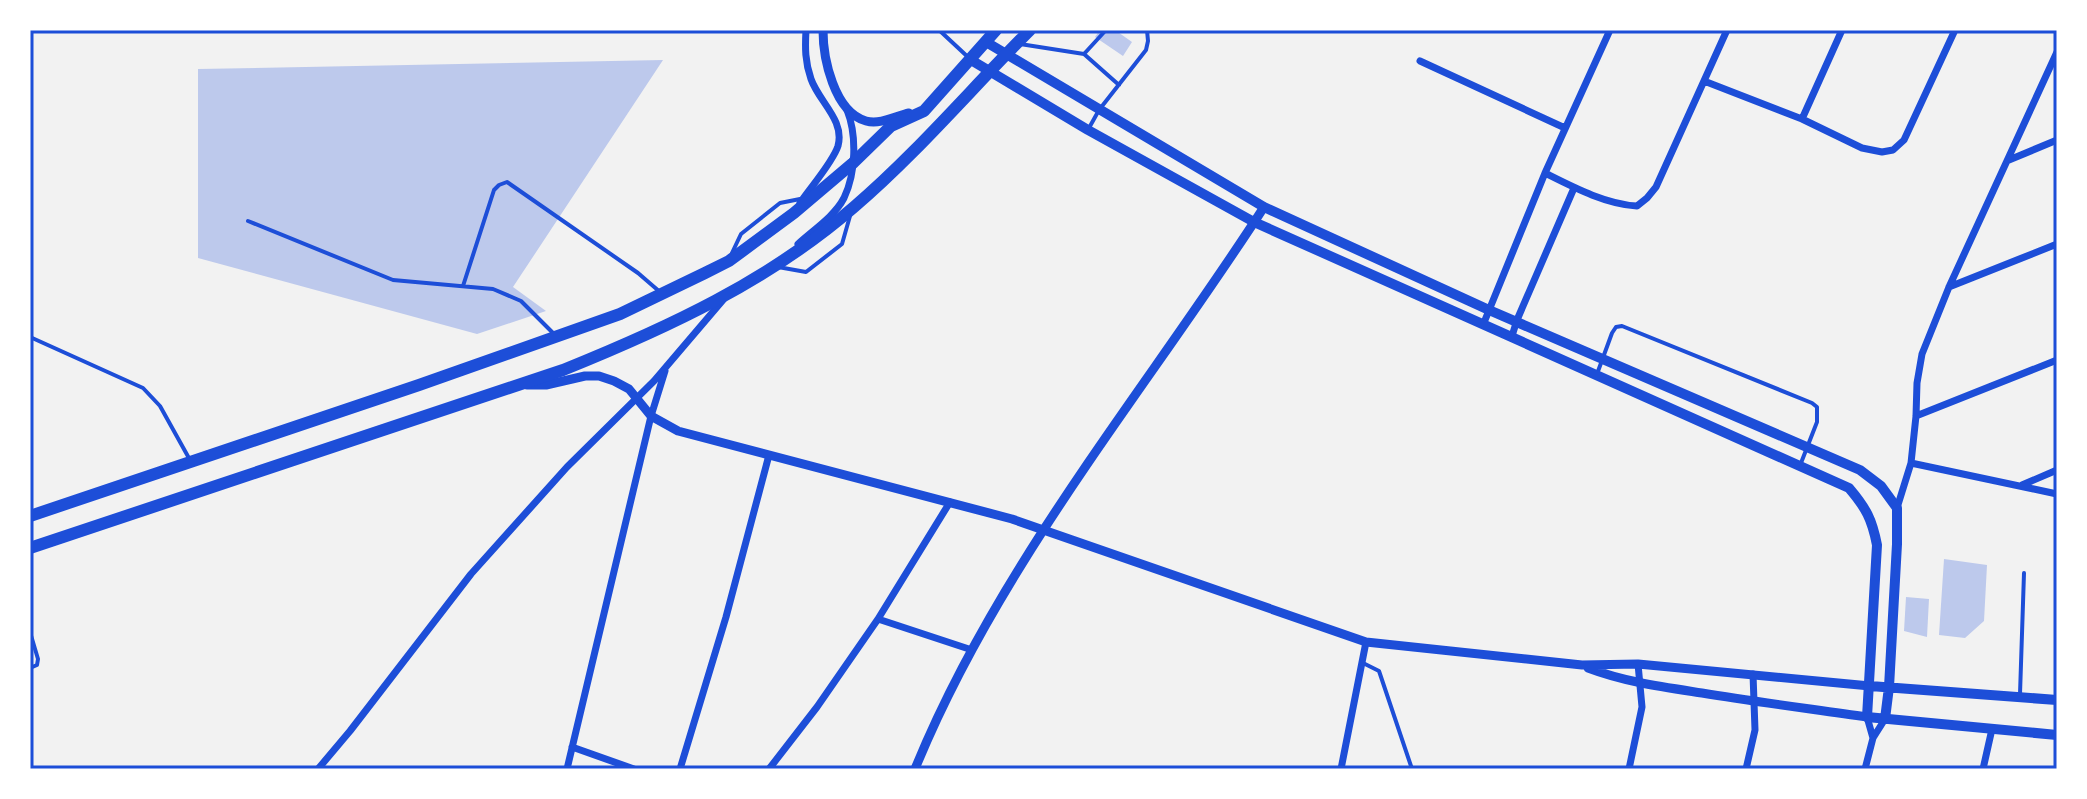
<svg xmlns="http://www.w3.org/2000/svg" width="2087" height="799" font-family="Roboto,sans-serif">
<style>
.building{fill:#bdc9ec}
.lines{fill:none;stroke-linecap:round;stroke-linejoin:round}
.service{stroke:#1d4ed8;stroke-width:4}
.minor{stroke:#1d4ed8;stroke-width:7}
.tertiary{stroke:#1d4ed8;stroke-width:9}
.secondary{stroke:#1d4ed8;stroke-width:10}
.primary{stroke:#1d4ed8;stroke-width:12}
.neatline{fill:none;stroke:#1d4ed8;stroke-width:3}
</style>
<rect width="100%" height="100%" fill="#f2f2f2"/>
<path class="building" d="M1100,30H1115L1132,42L1123,56L1095,37Z
M663,60L513,287L546,311L477,334L198,258V69Z
M1944,559L1987,565L1984,621L1965,638L1939,635Z
M1906,597L1929,599L1927,637L1904,631Z"/>
<g class="lines">
<path class="service" d="M939,30L969,58
M1020,44L1084,54L1106,30
M1084,54L1119,85
M1089,128L1099,110L1146,50L1148,41L1147,30
M248,221L393,280L493,289L521,301L554,334
M732,253L741,234L780,203L800,199
M778,267L806,272L842,244L850,216
M463,286L494,190L499,185L507,182L638,273L660,292
M30,337L143,388L160,406L190,460
M1597,374L1612,333L1616,327L1622,326L1812,403L1817,407V422L1801,463
M30,632L38,659L37,665L30,668
M1363,663L1379,671L1412,769
M2020,694L2024,573"/>
<path class="minor" d="M1420,61L1565,128
M1704,81L1802,119L1862,148L1882,152L1893,150L1904,140L1955,30
M1802,119L1842,30
M2009,160L2057,140
M1545,173C1573,187 1605,204 1637,206L1647,198L1656,187L1727,30
M800,203C810,188 833,162 838,146C845,120 819,102 811,79C805,62 805,48 806,30
M798,244C813,230 834,217 844,198C856,173 857,135 847,110
M1949,287L2057,244
M1483,325L1545,173L1610,30
M1512,336L1517,320L1574,188
M1916,416L2057,360
M1911,463L2057,494
M2022,485L2057,470
M1897,508L1911,463L1916,416L1917,383L1922,354L1949,287L2057,52
M878,619L972,650
M1867,717L1873,738
M572,747L634,769
M318,769L350,731L471,574L567,467L654,381L723,300
M567,769L651,416L665,371
M680,769L726,617L769,455
M769,769L817,707L878,619L950,502
M1341,769L1366,642
M1629,769L1642,707L1638,664
M1746,769L1755,730L1753,674
M1865,769L1873,738L1885,719
M1983,769L1992,729"/>
<path class="tertiary" d="M823,30C823,58 834,112 866,121C880,125 896,116 909,113
M527,385H546L585,376H599L614,381L629,389L651,416L678,431L1012,519L1366,642L1582,665L1638,664L1870,686
M1588,668C1625,682 1663,687 1702,693C1757,702 1812,709 1867,717
M915,769C998,565 1146,390 1264,207"/>
<path class="secondary" d="M986,42L1264,207L1489,310L1860,470L1881,486L1897,508V544L1889,687L1885,719
M971,60L1088,130L1254,222L1849,488C1866,508 1872,519 1877,545L1867,717L2057,735
M1870,686L2057,700"/>
<path class="primary" d="M30,516L419,385L620,314L705,273L729,261L794,213L853,163L891,126L924,111L996,30
M30,548L563,370C667,328 769,281 854,207C917,153 971,89 1030,30"/>
</g>
<rect width="2087" height="799" fill="none" stroke="#ffffff" stroke-width="64"/>
<rect x="32" y="32" width="2023" height="735" class="neatline"/>
</svg>
